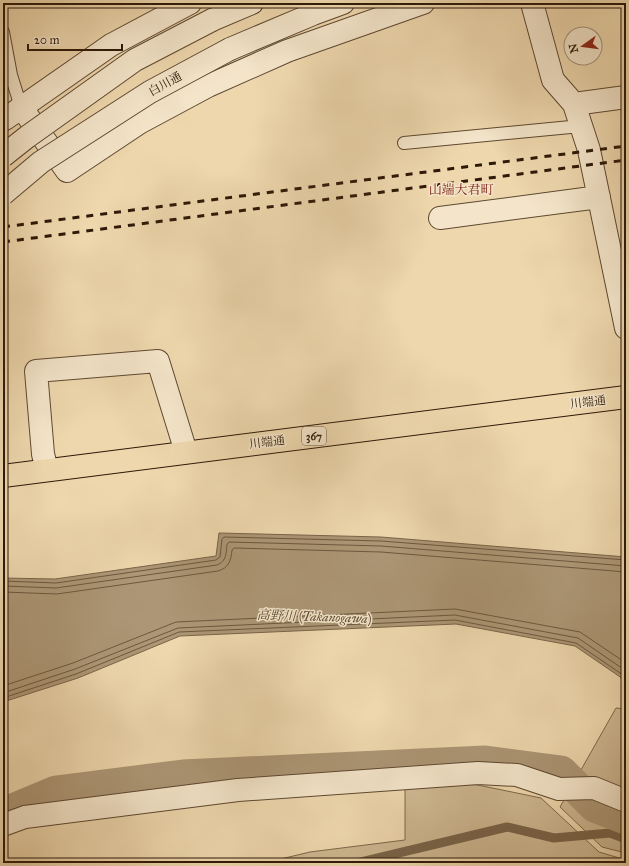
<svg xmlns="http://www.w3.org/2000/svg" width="629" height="866" font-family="'IM FELL Great Primer','Noto Serif JP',serif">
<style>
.green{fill:#cdb791;stroke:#7d684c}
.water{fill:#ac9675;stroke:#796449}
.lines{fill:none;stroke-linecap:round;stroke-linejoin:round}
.shore{stroke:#6c583e;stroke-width:1}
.stream{stroke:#796449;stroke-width:9}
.canal{stroke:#ac9675;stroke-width:33}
.service-casing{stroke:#5d4831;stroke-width:14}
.minor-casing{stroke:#5d4831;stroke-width:24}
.tertiary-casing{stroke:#5d4831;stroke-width:24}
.trunk-casing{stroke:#2d1908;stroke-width:24}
.service{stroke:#f4e5ca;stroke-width:12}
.minor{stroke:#f4e5ca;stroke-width:22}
.tertiary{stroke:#f4e5ca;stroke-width:22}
.trunk{stroke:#eed7ad;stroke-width:22}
.rail{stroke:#2d1908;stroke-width:3;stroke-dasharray:7 7;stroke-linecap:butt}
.tertiary-bridge-casing{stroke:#5d4831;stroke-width:24;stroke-linecap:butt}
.tertiary-bridge{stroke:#f4e5ca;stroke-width:22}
.labels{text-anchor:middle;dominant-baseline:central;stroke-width:3;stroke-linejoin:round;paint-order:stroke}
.shield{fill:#f4e5ca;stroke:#695642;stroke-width:1}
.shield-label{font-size:11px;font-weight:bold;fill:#2d1908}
.street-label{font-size:12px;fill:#2d1908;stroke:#f4e5ca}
.neighbourhood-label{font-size:13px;fill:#7a1f14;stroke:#f4e5ca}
.water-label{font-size:13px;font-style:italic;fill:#604b34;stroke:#f4e5ca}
</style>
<rect width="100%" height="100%" fill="#eed7ad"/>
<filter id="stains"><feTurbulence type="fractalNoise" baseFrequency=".005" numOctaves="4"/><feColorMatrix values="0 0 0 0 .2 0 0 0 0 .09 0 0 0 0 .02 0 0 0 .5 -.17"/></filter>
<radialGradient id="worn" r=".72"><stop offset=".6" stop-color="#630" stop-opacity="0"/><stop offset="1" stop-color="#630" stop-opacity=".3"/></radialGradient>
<path class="green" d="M616,708L626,709V853L602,847L560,807Z
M468,783L541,798L599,852L626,860V863H264L310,852L405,840V788Z"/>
<path class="water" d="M219,533L381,537L626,557V681L575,646L456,624L180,636L78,678L3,702V578L55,579L216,556Z"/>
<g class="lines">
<path class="shore" d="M3,581L56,583L216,560L220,557L222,539L224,537L381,541L626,560
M3,586L56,588L217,565C227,561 226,553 227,544L229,542L381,546L626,566
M3,592L57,594L218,571C229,568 231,560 232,550L234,548L381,552L626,572
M3,686L73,663L176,622L455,609L580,632L626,663
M3,693L75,669L178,628L455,615L578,638L626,671
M3,698L76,674L179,632L455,620L576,643L626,677"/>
<path class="stream" d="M357,863L507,827L554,838L610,833L626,839"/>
<path class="canal" d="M3,814L56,792L183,776L485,762L561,772L595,806L626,818"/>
<g class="service-casing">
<path id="service" d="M3,32L11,75L21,107
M404,143L581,126"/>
</g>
<g class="minor-casing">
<path id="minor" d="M532,3L553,80L574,104L589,150L626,328
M574,104L626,97
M21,107L67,171L139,123L208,86L287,51L423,3
M5,119L111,45L190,3
M440,218L599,197
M47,470L43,454L36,371L158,361L186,452
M3,825L25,817L238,790L478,773L517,775L559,789L594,788L626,801"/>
</g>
<g class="tertiary-casing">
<path id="tertiary" d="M212,20L252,3
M230,49L313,14L343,3"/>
</g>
<g class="trunk-casing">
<path id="trunk" d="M3,476L626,397"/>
</g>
<use href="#service" class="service"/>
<use href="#minor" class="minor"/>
<use href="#tertiary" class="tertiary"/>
<use href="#trunk" class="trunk"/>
<path class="rail" d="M3,227L626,146
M3,242L626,160"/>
<g class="tertiary-bridge-casing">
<path id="tertiary-bridge" d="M3,156L27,137L135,60L212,20
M3,194L41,162L150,92L230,49"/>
</g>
<use href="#tertiary-bridge" class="tertiary-bridge"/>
</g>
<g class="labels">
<rect class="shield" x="302" y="427" width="24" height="18" rx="3"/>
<g class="shield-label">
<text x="314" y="436">367</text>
</g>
<g class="street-label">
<text transform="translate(165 84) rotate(-29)">白川通</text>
<text transform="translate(588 402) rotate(-7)">川端通</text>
<text transform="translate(267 442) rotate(-7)">川端通</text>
</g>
<g class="neighbourhood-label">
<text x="461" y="190">山端大君町</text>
</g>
<g class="water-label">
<text transform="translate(314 617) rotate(2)">高野川 (Takanogawa)</text>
</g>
</g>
<rect width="629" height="866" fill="none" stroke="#eed7ad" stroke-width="16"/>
<rect x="4" y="4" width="621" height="858" fill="none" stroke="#2d1908" stroke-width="2"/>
<rect x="8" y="8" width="613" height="850" fill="none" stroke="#2d1908"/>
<g transform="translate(583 46) rotate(256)"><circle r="19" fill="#f4e5ca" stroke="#a4937c"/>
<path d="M0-3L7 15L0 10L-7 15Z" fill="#8f2418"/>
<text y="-6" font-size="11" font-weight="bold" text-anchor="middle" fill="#2d1908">N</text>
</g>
<path d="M28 44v6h94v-6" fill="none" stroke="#2d1908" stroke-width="2"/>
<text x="34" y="44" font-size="12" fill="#2d1908" stroke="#f4e5ca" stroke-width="3" paint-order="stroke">20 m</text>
<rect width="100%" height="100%" filter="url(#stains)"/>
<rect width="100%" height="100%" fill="url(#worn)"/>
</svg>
